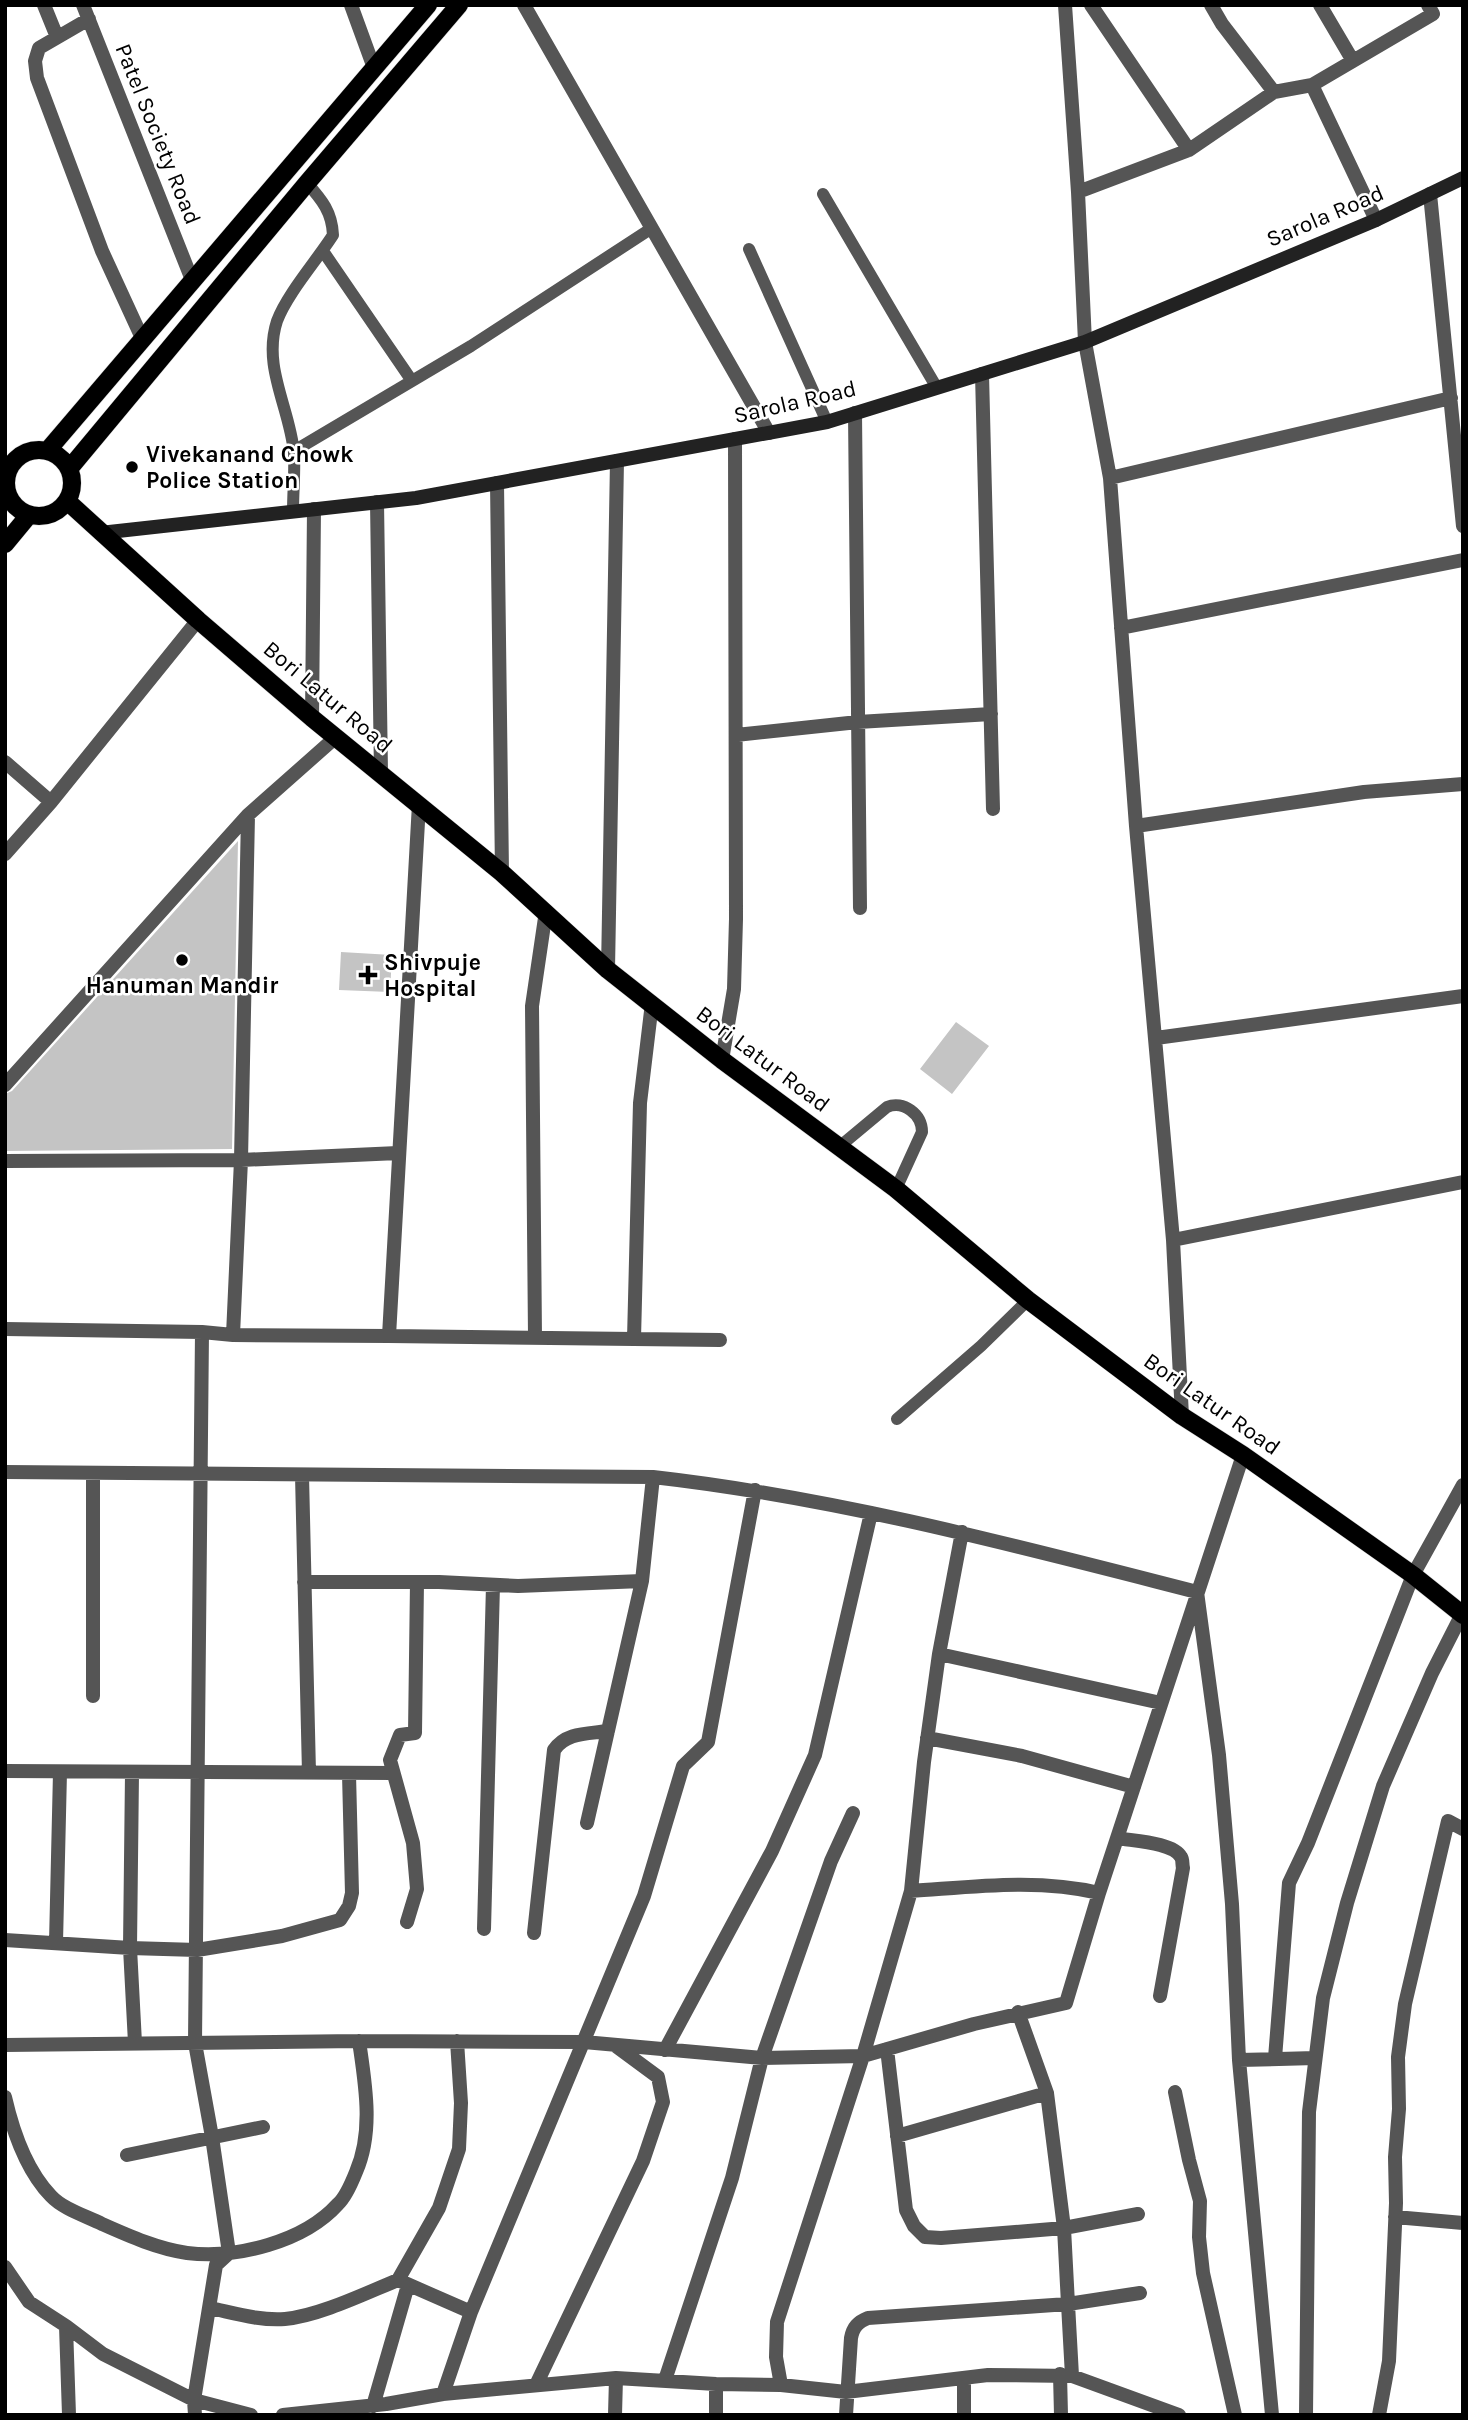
<svg xmlns="http://www.w3.org/2000/svg" width="1468" height="2420" font-family="Karla,sans-serif">
<style>
.building{fill:#c4c4c4}
.lines{fill:none;stroke-linecap:round;stroke-linejoin:round}
.primary-casing{stroke:#dbdbdb;stroke-width:19}
.service{stroke:#555;stroke-width:12}
.minor{stroke:#555;stroke-width:14}
.secondary{stroke:#222;stroke-width:14}
.primary{stroke:#000;stroke-width:18}
.poi-dot{fill:#000;stroke:#fff;stroke-width:2.5}
.labels{text-anchor:middle;dominant-baseline:central;stroke-width:5;stroke-linejoin:round;paint-order:stroke}
.street-label{font-size:23px;fill:#000;stroke:#fff}
.poi-label{font-size:23px;font-weight:bold;fill:#000;stroke:#fff;text-anchor:start}
</style>
<rect width="100%" height="100%" fill="#fff"/>
<path class="building" d="M238,841L232,1149L5,1151V1094L12,1091Z
M341,952L392,955L390,992L339,990Z
M956,1022L989,1046L952,1094L920,1069Z"/>
<g class="lines">
<g class="primary-casing">
<path id="primary" d="M6 483a33 33 0 1 1 66 0a33 33 0 1 1-66 0Z
M48,450L428,5
M69,469L307,183L459,5
M67,501L198,620L312,718L502,873L608,970L722,1060L896,1189L1028,1300L1182,1416L1243,1455L1413,1575L1463,1615
M5,544L29,515"/>
</g>
<path class="service" d="M823,194L937,388
M749,249L827,422
M323,251L412,381
M294,451L471,346L652,228
M293,512C293,492 295,472 294,453C290,408 262,367 277,321C287,294 317,260 333,235C332,212 322,200 307,183
M839,1147L887,1107C903,1100 922,1114 922,1132L896,1189
M897,1419L981,1346L1028,1300"/>
<path class="minor" d="M44,5L57,37
M83,5L192,280
M351,5L374,68
M524,5L769,433
M1065,5L1078,192L1085,342L1110,478L1136,826L1173,1240L1182,1416
M1091,5L1189,150
M1211,5L1222,24L1274,92L1312,85L1433,14L1428,5
M1320,5L1353,61
M89,19L39,48L35,61L37,78L102,251L142,338
M1312,85L1376,220
M1078,192L1189,150L1274,92
M1430,194L1463,526
M982,374L993,809
M855,413L860,908
M1110,478L1451,398
M497,483L502,873
M377,502L381,773
M1121,628L1463,560
M312,718L314,509
M736,735L858,722L991,714
M5,762L51,802L198,620
M1136,826L1364,792L1463,784
M5,854L51,802
M608,970L617,461
M1156,1038L1463,996
M722,1060L734,989L736,919L735,439
M5,1085L248,815L336,737
M5,1161L241,1160L248,815
M1173,1240L1463,1182
M5,1329L202,1332L233,1335L389,1336L419,804
M233,1335L241,1160L398,1153
M389,1336L634,1339L640,1103L652,1003
M535,1337L532,1006L546,911
M634,1339L720,1340
M5,1472L653,1477C838,1498 1017,1546 1197,1592L1219,1755L1232,1904L1239,2060L1272,2415
M93,1473V1696
M302,1475L309,1773
M304,1582H439L518,1586L642,1581
M939,1654L1161,1703
M927,1738L1022,1756L1134,1787
M5,1771L393,1773
M587,1823L642,1581L653,1477
M1117,1838C1132,1841 1173,1842 1181,1857C1183,1860 1182,1864 1183,1868L1160,1996
M911,1891C972,1887 1038,1878 1099,1893
M407,1922L417,1889L413,1843L390,1760L400,1735L415,1733L417,1582
M484,1929L493,1585
M534,1933L554,1750C566,1732 588,1734 608,1731
M5,1940L130,1948L132,1773
M56,1943L60,1772
M457,2041L461,2103L459,2149L439,2208L398,2280L471,2312L644,1896L683,1766L708,1742L755,1490
M135,2043L130,1948L197,1950L282,1936L340,1920L349,1906L352,1893L349,1774
M5,2045L359,2041L584,2042L762,2058L863,2056L974,2024L1066,2003L1099,1893L1243,1455
M887,2049L906,2210L914,2226L925,2237L941,2238L1064,2228L1138,2214
M665,2050L772,1851L815,1755L871,1513
M1275,2058L1289,1883L1308,1843L1413,1575L1463,1485
M1239,2060L1315,2058
M1175,2092L1189,2160L1200,2201L1199,2237L1203,2273L1235,2415
M5,2097C13,2132 26,2170 51,2196C63,2209 86,2216 102,2224C129,2236 158,2249 187,2253C236,2259 304,2242 338,2204C346,2197 352,2182 356,2172C374,2131 365,2083 359,2041
M897,2136L1047,2093
M127,2155L263,2127
M1395,2217L1463,2223
M5,2267L29,2302L66,2326L103,2354L194,2400L251,2415
M210,2308C234,2313 260,2321 285,2319C319,2316 366,2293 398,2280
M66,2326L69,2415
M1060,2374L1061,2415
M1072,2376L1068,2304L1140,2293
M665,2380L732,2178L762,2058L831,1861L853,1813
M536,2385L643,2161L663,2102L658,2077L616,2046
M781,2385L776,2357L777,2322L863,2056L911,1891L924,1762L939,1654L962,1532
M443,2394L471,2312
M373,2406L408,2285
M195,2415L194,2400L216,2265L229,2253L212,2137L195,2043L202,1332
M283,2415L386,2404L443,2394L616,2378L716,2384L781,2385L846,2392L988,2375L1072,2376L1179,2415
M615,2415L616,2378
M716,2415V2384
M846,2415L851,2338C853,2327 858,2322 868,2318L1068,2304L1064,2228L1047,2093L1018,2012
M964,2415V2378
M1306,2415L1309,2112L1323,1998L1347,1903L1383,1786L1432,1673L1462,1614
M1379,2415L1389,2361L1396,2203L1395,2157L1399,2109L1398,2057L1405,2004L1448,1821L1463,1829"/>
<path class="secondary" d="M100,533L416,498L827,422L1085,342L1376,220L1463,178"/>
<use href="#primary" class="primary"/>
</g>
<g class="poi-dot">
<circle cx="132" cy="467" r="7"/>
<circle cx="182" cy="960" r="7"/>
<path d="M364.5 964.5h7v7h7v7h-7v7h-7v-7h-7v-7h7z"/>
</g>
<g class="labels">
<g class="street-label">
<text transform="translate(158 134) rotate(68)">Patel Society Road</text>
<text transform="translate(1325 216) rotate(-23)">Sarola Road</text>
<text transform="translate(795 402) rotate(-13)">Sarola Road</text>
<text transform="translate(328 697) rotate(40)">Bori Latur Road</text>
<text transform="translate(763 1059) rotate(37)">Bori Latur Road</text>
<text transform="translate(1212 1404) rotate(35)">Bori Latur Road</text>
</g>
<g class="poi-label">
<text x="146" y="454">Vivekanand Chowk<tspan x="146" dy="26">Police Station</tspan></text>
<text x="384" y="962">Shivpuje<tspan x="384" dy="26">Hospital</tspan></text>
<text x="182" y="985" text-anchor="middle">Hanuman Mandir</text>
</g>
</g>
<rect width="1468" height="2420" fill="none" stroke="#000000" stroke-width="14"/>
</svg>
